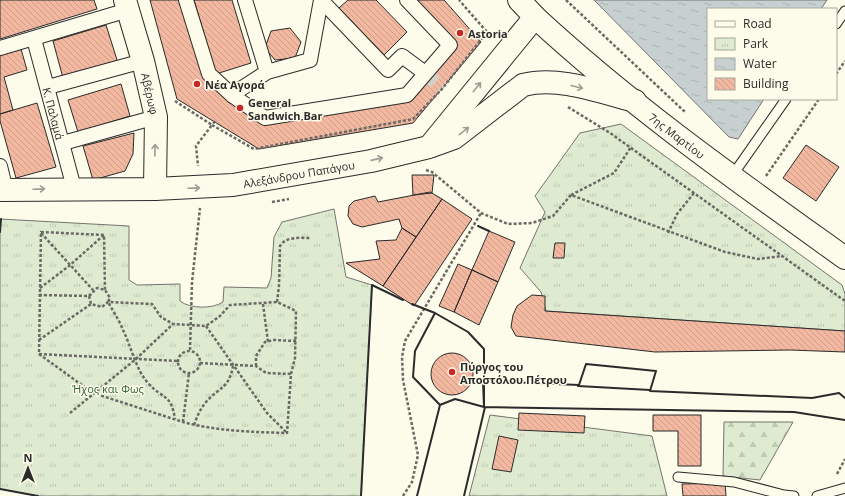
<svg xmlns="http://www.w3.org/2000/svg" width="845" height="496" font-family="'Open Sans',sans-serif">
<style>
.forest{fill:url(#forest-firs);stroke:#74746e}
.park{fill:url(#park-tufts);stroke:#74746e}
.water{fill:url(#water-ripples);stroke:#74746e}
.building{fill:url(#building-back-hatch);stroke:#2b2b2b}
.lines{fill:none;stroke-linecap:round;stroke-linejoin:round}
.pedestrian-tunnel{stroke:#d3d1c4;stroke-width:14;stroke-dasharray:14 7;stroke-linecap:butt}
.service-casing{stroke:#2b2b2b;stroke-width:11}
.pedestrian-casing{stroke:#2b2b2b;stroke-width:16}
.tertiary-casing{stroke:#2b2b2b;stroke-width:24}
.secondary-casing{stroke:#2b2b2b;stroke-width:24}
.primary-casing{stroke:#2b2b2b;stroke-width:24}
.path{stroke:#6a6964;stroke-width:2.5;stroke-dasharray:3 2;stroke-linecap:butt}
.service{stroke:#fdfbea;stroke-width:9}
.pedestrian{stroke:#fdfbea;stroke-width:14}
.tertiary{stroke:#fdfbea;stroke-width:22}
.secondary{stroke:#fdfbea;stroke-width:22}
.primary{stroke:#fdfbea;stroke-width:22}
.wall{stroke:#2b2b2b;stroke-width:2}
.oneway{stroke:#9e9d94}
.poi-dot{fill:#c62828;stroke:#fdfbea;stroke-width:1.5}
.labels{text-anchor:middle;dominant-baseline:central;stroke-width:3;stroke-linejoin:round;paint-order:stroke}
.poi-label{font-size:11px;font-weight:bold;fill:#2b2b2b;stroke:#fdfbea;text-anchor:start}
.street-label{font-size:11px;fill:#2b2b2b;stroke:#fdfbea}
.park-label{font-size:11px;fill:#34623c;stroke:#fdfbea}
</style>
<defs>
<pattern id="forest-firs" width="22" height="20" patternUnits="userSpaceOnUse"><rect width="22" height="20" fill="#deebd1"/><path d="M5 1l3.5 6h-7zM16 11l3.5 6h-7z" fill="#bfcab4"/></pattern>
<pattern id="park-tufts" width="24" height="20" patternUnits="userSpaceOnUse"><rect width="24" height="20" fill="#deebd1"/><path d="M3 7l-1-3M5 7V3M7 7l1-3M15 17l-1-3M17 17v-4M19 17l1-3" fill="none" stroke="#bfcab4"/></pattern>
<pattern id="water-ripples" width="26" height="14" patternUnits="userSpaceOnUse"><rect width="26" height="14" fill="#c7d0d0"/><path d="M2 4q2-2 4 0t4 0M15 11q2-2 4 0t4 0" fill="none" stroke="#abb3b3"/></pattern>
<pattern id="building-back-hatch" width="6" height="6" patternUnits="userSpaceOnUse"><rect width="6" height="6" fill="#f2b8a0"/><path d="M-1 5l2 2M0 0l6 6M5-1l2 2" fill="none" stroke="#d09e8a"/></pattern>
</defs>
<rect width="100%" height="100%" fill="#fdfbea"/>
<path class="forest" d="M724,422H793L760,480L723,476Z"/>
<path class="park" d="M621,124L842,285L845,294V331L546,311L541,292L520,268L545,212L535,196L580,133Z
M334,209L346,277L372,285L361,496H38L0,489V219L129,226V280L137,285L180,284V301C190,309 213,309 223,302L224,287L267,288L271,278L274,237L282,222Z
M490,415L652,436L667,496H469Z"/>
<path class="water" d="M594,0H827L821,9H708V99H764L738,139L729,137Z"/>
<path class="building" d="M0,0H94L97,9L0,39Z
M150,0H186L209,74L265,118L407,95L450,45L407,0H444L481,42L413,123L259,149L177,99Z
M194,0H232L251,63L216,74Z
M348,0H376L407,32L384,55L339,8Z
M106,25L118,63L63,78L53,41Z
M290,28L301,42L295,58L275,60L265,48L271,31Z
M21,49L27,70L4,77L13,110L0,114V55Z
M121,84L130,116L78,132L68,100Z
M37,103L56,167L16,178L0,121V114Z
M134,133L133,154L125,171L93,180L83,146Z
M806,145L839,167L816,201L783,178Z
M412,175H434L432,193L413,195Z
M430,192L442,199L416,237L402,228L399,219L362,227L353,224L348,216L349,206L354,201L375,196L378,202Z
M442,199L472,219L414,306L383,286Z
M402,228L416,237L383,286L346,263L380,259L376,241L396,240Z
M489,231L515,242L498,282L472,270Z
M555,243H565L564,258H553Z
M458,264L472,270L454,312L439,306Z
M472,270L498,282L479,325L454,312Z
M532,295L545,296V311L845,331V352L790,350L655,352L516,336L511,327L513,315L517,306Z
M431 374a21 21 0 1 1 42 0a21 21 0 1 1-42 0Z
M519,413L585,416L584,433L518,430Z
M653,415H701V466H678V431H653Z
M499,436L518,440L511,472L492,469Z
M725,483L726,496H683L682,484Z"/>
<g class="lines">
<path class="pedestrian-tunnel" d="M425,73L442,89"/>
<g class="service-casing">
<path id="service" d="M836,24L845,11
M732,176L786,99
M678,477L734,482L784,495L794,496
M817,496L845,488"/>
</g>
<g class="pedestrian-casing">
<g id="pedestrian">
<path d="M186,0L209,74L233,96L265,118L407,95L450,45L407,0"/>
<path d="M245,0L267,72"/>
<path d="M321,0L388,70L402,56L425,73"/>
<path id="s1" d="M34,39L74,188"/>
<path d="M0,48L128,10"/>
<path d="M48,87L143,61"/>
<path d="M233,96L236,92L267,72L310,60L321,0"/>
<path d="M63,143L156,117"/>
<path d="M0,166L6,191"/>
</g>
</g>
<g class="tertiary-casing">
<g id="tertiary">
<path id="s2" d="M125,0L143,61L156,117L155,189"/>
</g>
</g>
<g class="secondary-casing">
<g id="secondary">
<path id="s3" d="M535,17C631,106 739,182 845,258"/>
</g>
</g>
<g class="primary-casing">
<g id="primary">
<path d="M432,146L454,138L523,85C560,76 599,92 635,101"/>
<path id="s4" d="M0,190L155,189L233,185L371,161L429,147L535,17L519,0"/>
</g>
</g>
<path class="path" d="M566,0L685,112
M836,74L845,61
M175,101L212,125L196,146L198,166
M568,107L610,133L845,301
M215,121L212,125L254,149L413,119L442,89L487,32L459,0
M426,170L432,172L481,213L508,224L532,223L553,216L571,195L725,252L758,259L782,256
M766,176L819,99
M571,195L614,173L631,147
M272,202L289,199
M41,233L93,290
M668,233L677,214L694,193
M40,288L69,266L104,235
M39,295L89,296L91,304L102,307L108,302L152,304L161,317L173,324L206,326L220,316L230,305L277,302L296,311L295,358L291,374L287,433C253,432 216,431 183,422L93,393L39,354L41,232L104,235L105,290
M89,296L97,288L105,290L110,298L108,302C113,311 119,320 123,330C131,346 136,370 148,383C163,400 171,393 175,419
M277,302L279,286L280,246C286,236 300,238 311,238
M263,304L268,342
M206,326L267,413L287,433
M39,340L91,304
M190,350L192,282L200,208
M178 362a11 11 0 1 1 22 0a11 11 0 1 1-22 0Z
M39,354L178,361
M200,363L256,366L266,373L291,374
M256,366V356L265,342L274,340L296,341
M70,413L136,359L173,324
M183,422L189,373
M194,425C197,417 200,409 206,402C219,387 229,389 233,366
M837,474L845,459
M403,496L412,482L418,455L403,380L402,357L405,341L481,213"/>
<use href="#service" class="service"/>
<use href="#pedestrian" class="pedestrian"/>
<use href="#tertiary" class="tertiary"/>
<use href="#secondary" class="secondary"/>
<use href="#primary" class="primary"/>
<path class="wall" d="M478,226L489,231
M0,232L1,219
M412,304L435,313
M435,313L468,332L484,349V407L455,399L440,405L413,377L415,351Z
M578,386L650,390
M845,398L839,393L812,398L650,391L656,371L586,364L579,385L483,381L484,407L794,412L845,420
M440,405L413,377L415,351L435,313L468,332L484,349V381
M0,489L38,496
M361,496L372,285L403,300
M417,496L440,405L442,404
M464,496L485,407"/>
</g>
<defs><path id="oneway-shaft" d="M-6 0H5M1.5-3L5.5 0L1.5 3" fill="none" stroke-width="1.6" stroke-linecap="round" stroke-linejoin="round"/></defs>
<g class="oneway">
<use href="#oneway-shaft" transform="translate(477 87) rotate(-51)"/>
<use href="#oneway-shaft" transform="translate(577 87) rotate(14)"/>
<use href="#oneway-shaft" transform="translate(464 131) rotate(-38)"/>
<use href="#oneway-shaft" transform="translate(155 150) rotate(-89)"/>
<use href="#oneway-shaft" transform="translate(377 159) rotate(-13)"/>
<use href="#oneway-shaft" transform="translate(194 188) rotate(-2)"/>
<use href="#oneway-shaft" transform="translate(39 189) rotate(-2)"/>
</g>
<g class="poi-dot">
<circle cx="460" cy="33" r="4"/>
<circle cx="197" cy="84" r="4"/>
<circle cx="240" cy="108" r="4"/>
<circle cx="452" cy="372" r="4"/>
</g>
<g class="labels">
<g class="poi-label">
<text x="468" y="33">Astoria</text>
<text x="205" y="84">Νέα Αγορά</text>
<text x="248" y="102">General<tspan x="248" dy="13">Sandwich Bar</tspan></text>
<text x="460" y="366">Πύργος του<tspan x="460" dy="13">Αποστόλου Πέτρου</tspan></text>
</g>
<g class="street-label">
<text stroke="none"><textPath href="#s2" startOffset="97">Αβέρωφ</textPath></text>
<text stroke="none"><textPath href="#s1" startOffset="77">Κ. Παλαμά</textPath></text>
<text stroke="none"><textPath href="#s3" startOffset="185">7ης Μαρτίου</textPath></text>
<text stroke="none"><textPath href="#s4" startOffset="300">Αλεξάνδρου Παπάγου</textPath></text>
</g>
<g class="park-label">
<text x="108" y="388">Ήχος και Φως</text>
</g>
</g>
<rect x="707" y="8" width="130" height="92" fill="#fdfbea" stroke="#a9a89e"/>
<rect x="715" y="21" width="20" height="6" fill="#fdfbea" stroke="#a9a89e"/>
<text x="743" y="28" font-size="12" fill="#2b2b2b">Road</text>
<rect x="715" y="38" width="20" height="12" fill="url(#park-tufts)" stroke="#a9a89e"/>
<text x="743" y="48" font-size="12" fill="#2b2b2b">Park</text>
<rect x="715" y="58" width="20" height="12" fill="url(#water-ripples)" stroke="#a9a89e"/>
<text x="743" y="68" font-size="12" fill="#2b2b2b">Water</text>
<rect x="715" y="78" width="20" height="12" fill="url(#building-back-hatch)" stroke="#a9a89e"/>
<text x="743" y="88" font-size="12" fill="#2b2b2b">Building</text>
<g transform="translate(28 468)" stroke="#fdfbea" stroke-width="3" paint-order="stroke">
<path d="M0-3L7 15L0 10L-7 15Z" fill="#2b2b2b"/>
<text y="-6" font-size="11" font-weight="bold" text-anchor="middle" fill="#2b2b2b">N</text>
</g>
</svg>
